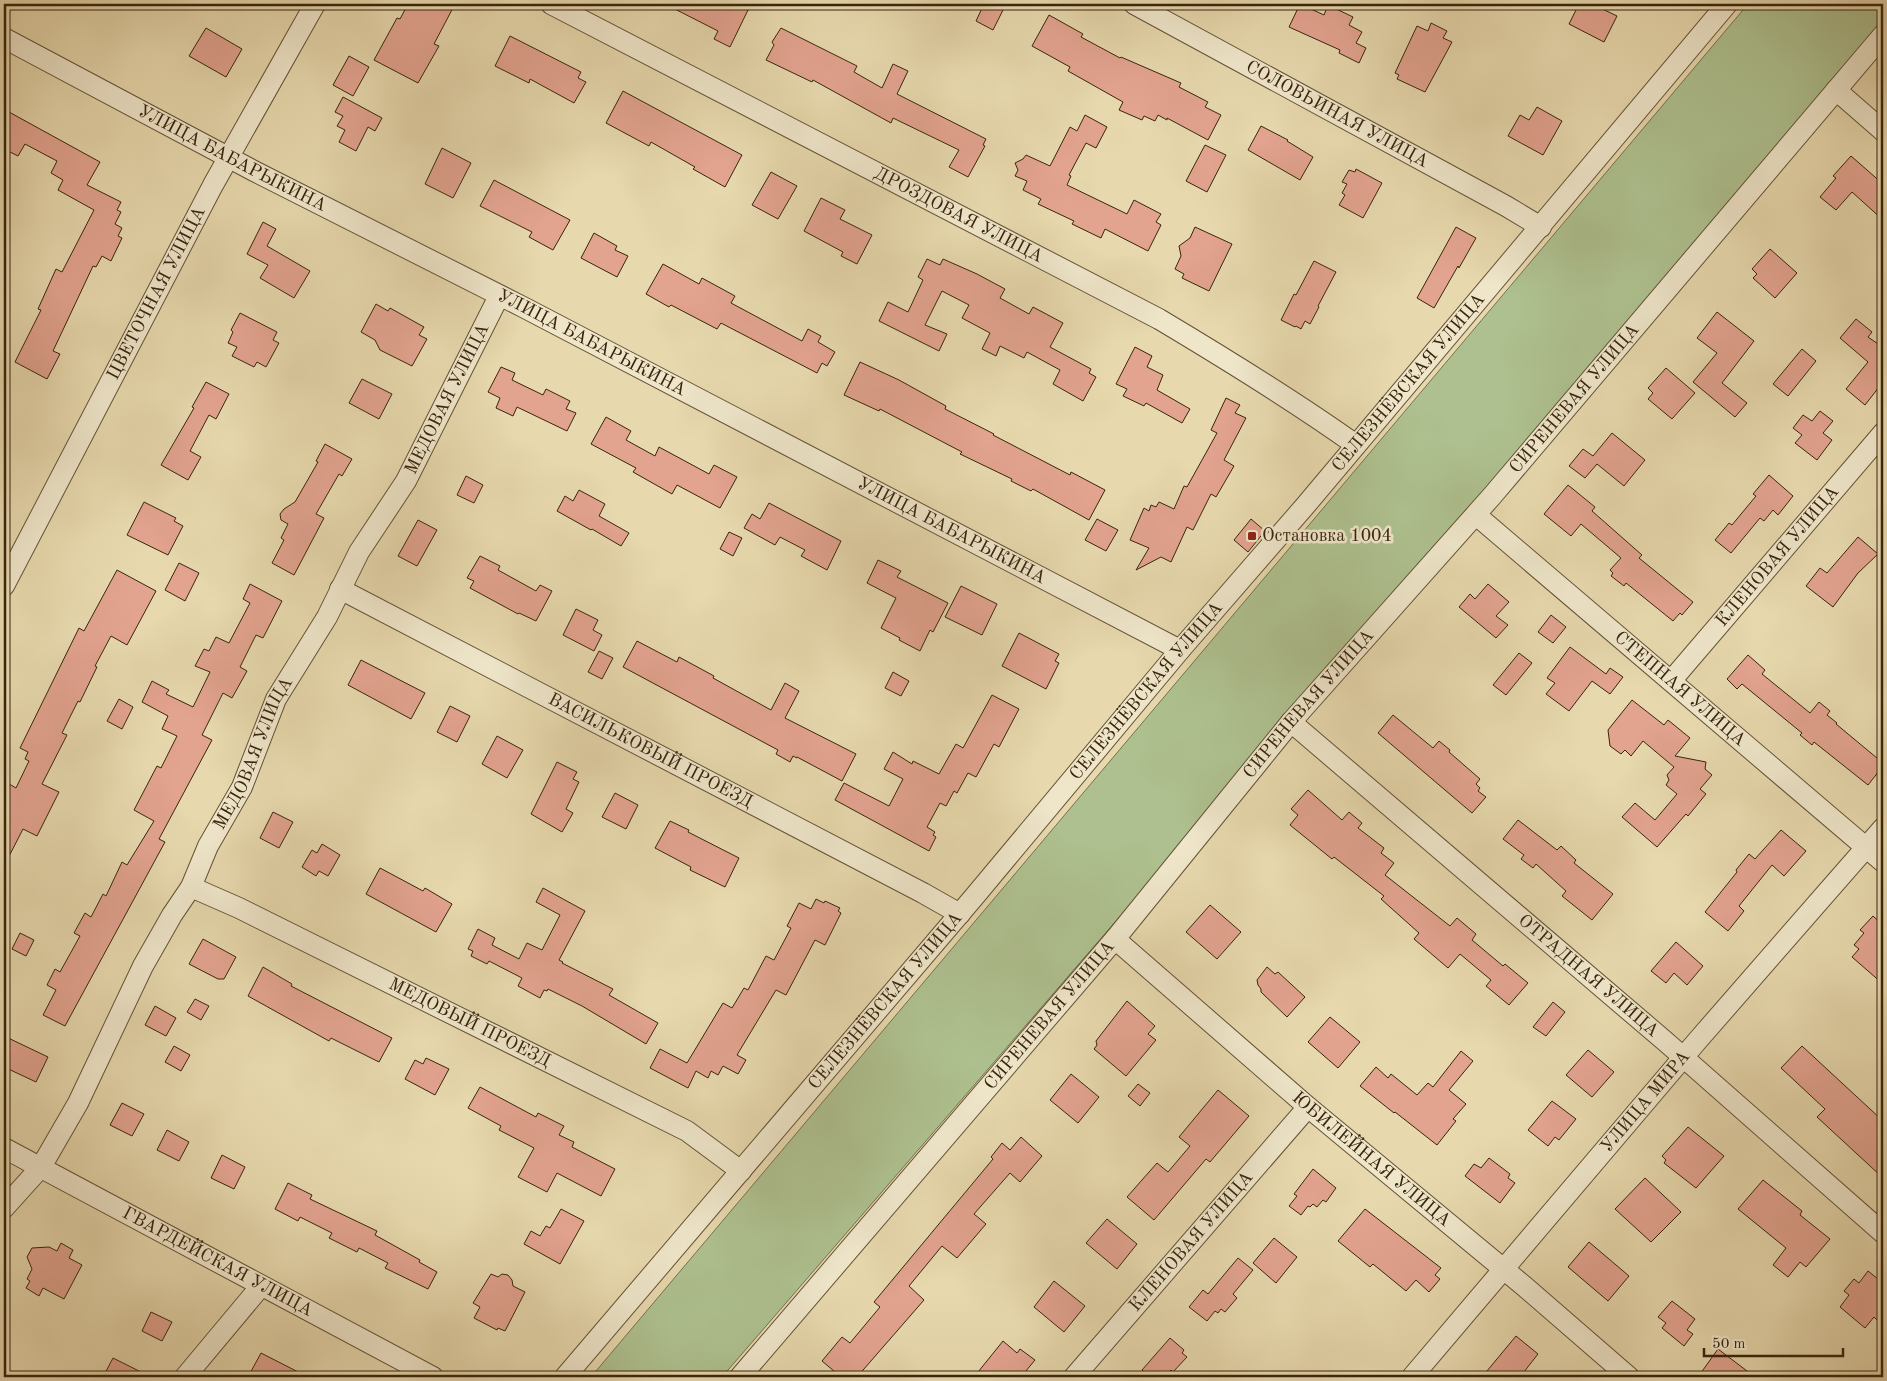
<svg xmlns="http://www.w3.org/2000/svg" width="1887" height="1381" font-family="'Old Standard TT',serif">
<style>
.green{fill:#aec08f;stroke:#73724e}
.building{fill:#e2a38f;stroke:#38250e}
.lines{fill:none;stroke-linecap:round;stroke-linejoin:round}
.minor-casing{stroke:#645236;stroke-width:22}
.minor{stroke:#efe6ca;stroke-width:20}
.poi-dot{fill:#8f2418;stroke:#efe6ca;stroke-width:2}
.labels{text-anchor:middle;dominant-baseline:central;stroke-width:5;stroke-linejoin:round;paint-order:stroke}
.street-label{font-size:18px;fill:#38250e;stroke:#efe6ca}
.poi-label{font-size:18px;fill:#38250e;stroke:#efe6ca;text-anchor:start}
</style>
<rect width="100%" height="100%" fill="#e7d8ad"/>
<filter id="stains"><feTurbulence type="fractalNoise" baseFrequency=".004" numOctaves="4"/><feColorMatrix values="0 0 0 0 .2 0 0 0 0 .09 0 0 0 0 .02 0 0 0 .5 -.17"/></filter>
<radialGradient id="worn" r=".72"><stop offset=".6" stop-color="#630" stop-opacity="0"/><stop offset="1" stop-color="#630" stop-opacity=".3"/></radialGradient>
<path class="green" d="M1748,4H1883V24L1116,921L722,1377H591Z"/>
<path class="building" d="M408,4H455L434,44L439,46L418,83L374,60L397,18L400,19Z
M665,4H736L748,10L730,47L714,39L718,31Z
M984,4H1006L993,30L976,21Z
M1300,4L1324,15L1328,5L1353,17L1349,25L1362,32L1356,43L1366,48L1359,63L1339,53L1340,50L1289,27Z
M1579,4H1592L1617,16L1604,42L1569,24Z
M1049,15L1083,34L1081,37L1120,58L1121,57L1181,83L1179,87L1208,102L1205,107L1221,115L1208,140L1167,118V120L1158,115L1155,121L1144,116L1142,120L1119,110L1123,102L1068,71L1070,67L1032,46Z
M1431,23L1447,31L1443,38L1452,42L1425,92L1397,79L1399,75L1395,73L1417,26L1428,31Z
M206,28L242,49L226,77L189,56Z
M781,28L857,66L854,72L882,88L893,64L908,71L897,94L986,139L983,145L985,146L968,177L949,167L959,150L893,118L891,123L813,80L812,82L766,60L774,45L772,42Z
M510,36L581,72L578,78L586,82L574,103L530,79L529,83L495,66Z
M349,56L369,67L353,96L333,85Z
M623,91L742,155L725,187L693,169L695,167L651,142L649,146L606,123Z
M343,97L382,118L375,131L368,127L356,151L339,142L345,130L337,126L343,116L335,112Z
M1537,107L1562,121L1543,155L1508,136L1520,115L1529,120Z
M9,112L100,162L87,185L121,202L117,210L121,212L115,224L122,228L118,236L122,238L111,261L102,256L96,267L93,266L53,351L60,354L47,379L15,362L41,310L38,309L56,269L62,272L94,210L58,190L63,180L51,173L57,161L25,144L18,156L4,149V124Z
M1085,115L1107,127L1096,148L1086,143L1069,175L1071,176L1067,185L1127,214L1134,200L1161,214L1156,222L1161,225L1148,251L1105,229L1101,238L1072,224L1074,221L1038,204L1041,199L1023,190L1027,181L1015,176L1018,170L1015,163L1023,159L1026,155L1050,166L1070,127L1077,131Z
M1261,126L1288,140L1287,141L1313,157L1300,180L1248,150Z
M1205,145L1226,155L1207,192L1186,181Z
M442,148L471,163L453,198L425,184Z
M1851,156L1883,184V220L1852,192L1836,210L1820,197L1836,178L1833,176Z
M1356,169L1382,183L1363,218L1339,205L1345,195L1342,193L1347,184L1342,182L1349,170L1355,172Z
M771,172L797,186L778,219L752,205Z
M494,180L570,220L553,250L529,237L532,232L480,206Z
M821,198L845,210L840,219L872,235L857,264L841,256L843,252L804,231Z
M263,222L276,229L267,246L310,271L294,298L260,278L268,265L247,254Z
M1195,227L1232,244L1209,291L1182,278L1184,274L1175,269L1181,256L1179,246L1190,238Z
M1456,227L1476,238L1459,268L1458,266L1434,308L1417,298Z
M594,233L617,246L615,250L628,256L617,277L581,258Z
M1770,249L1797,273L1775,298L1753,278L1757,274L1752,269Z
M927,259L940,265L943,259L977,274L1005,289L1000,298L1029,314L1033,307L1063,323L1050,347L1091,369L1089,373L1096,377L1083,401L1053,384L1060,370L1027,352L1024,358L1000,346L996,356L982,349L990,333L962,318L969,305L942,291L925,325L947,334L939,351L879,321L888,302L908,312L923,280L918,277Z
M1314,261L1336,272L1318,306L1319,307L1310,324L1305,321L1301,329L1296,326L1295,327L1281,320L1294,294L1296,295Z
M663,264L699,284L702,278L735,296L731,303L802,341L808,329L821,336L818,342L835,352L827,366L822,363L817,373L721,323L717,329L671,305L669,307L646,294Z
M376,304L388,311L390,308L424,327L419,335L427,339L412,366L380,350L375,340L361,332Z
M1717,312L1754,341L1722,383L1747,403L1735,417L1693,382L1717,353L1697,338Z
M240,313L277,332L273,340L279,343L266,367L257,362L254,367L232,356L237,347L228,343L233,332L231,330Z
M1856,319L1872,332L1868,337L1881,346L1883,343V382L1865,405L1846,389L1868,362L1840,338Z
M1135,347L1152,356L1147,367L1163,375L1157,390L1190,409L1182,423L1146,403L1144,406L1123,396L1127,389L1116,384Z
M1802,349L1816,361L1788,396L1773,384Z
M860,362L899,380L946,406L945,409L994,434L993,435L1070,475L1071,472L1105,490L1089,520L1033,489L1031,491L1011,481L1012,479L960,454L962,452L880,409L879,411L844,395Z
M501,367L515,373L512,380L543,395L546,389L570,401L566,409L576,413L567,431L517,407L513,416L496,408L500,398L488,392Z
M1666,368L1695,393L1672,419L1648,399L1653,393L1648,388Z
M362,379L392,394L379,419L349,403Z
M206,382L229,394L216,419L209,415L190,451L201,457L188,480L161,465L194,408L192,407Z
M1226,398L1240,405L1235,413L1246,418L1224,460L1234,466L1216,497L1211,494L1193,530L1187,527L1171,562L1161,557L1136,570L1149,548L1130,540L1144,508L1149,511L1151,505L1156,507L1159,502L1174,509L1184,486L1187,487L1217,433L1211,430Z
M1820,411L1833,421L1823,433L1832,440L1817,460L1795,443L1802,435L1793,428L1803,415L1812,421Z
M606,417L631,431L626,440L655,456L659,447L709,474L714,465L737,477L720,508L677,485L672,494L633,472L636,468L591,444Z
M1612,433L1645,460L1624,486L1597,464L1585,478L1569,466L1583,449L1593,456Z
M325,444L352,459L342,476L339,474L316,514L324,518L294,575L272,563L284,540L281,538L288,524L281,520L280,514L284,509L295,502L318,462L316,461Z
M1769,475L1793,496L1778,515L1773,510L1764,521L1760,518L1731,553L1715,540L1729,523L1732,525L1756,496L1753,494Z
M466,476L483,485L474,503L457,495Z
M1568,485L1595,507L1592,511L1642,555L1639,558L1693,602L1682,615L1680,613L1673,621L1631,587L1626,583L1624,586L1611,576L1613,573L1610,570L1621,558L1581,524L1571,536L1544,514Z
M579,490L605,504L599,516L629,533L621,546L592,529L591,530L557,511L565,496L573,501Z
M144,502L176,518L174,521L183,526L168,555L127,535Z
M769,503L841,541L827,570L801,556L805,550L780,537L775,545L744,528L752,514L760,519Z
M1097,519L1118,530L1106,551L1085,540Z
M1251,519L1265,531L1248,552L1234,540Z
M418,520L437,530L417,566L398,556Z
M729,532L742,538L733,556L720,549Z
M1858,537L1878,554L1858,573L1833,607L1806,586L1820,568L1827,573Z
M480,556L500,566L498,570L536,591L540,585L552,591L536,621L519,613L518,614L470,588L474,581L467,578Z
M878,560L901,571L897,577L948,603L933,632L930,630L920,651L899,640L900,638L881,628L896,598L867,583Z
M179,563L199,573L185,601L165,590Z
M117,570L156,591L127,645L111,636L95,666L97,667L80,702L78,701L62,733L67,735L42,784L59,792L37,836L23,829L4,866V781L16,788L29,761L25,759L28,752L20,748L79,628L84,631Z
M250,584L282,601L263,638L256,635L240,667L247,671L232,698L223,693L202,735L212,740L159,839L165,842L65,1026L43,1015L56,990L47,985L55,969L60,972L80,936L74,933L85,913L91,917L103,894L106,896L122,862L127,865L154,821L134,810L157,766L161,768L177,736L162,729L168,716L142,702L152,681L169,690L166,694L193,707L210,672L195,666L204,649L209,651L216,637L229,643L250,603L243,599Z
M1488,584L1509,602L1496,616L1508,625L1496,638L1459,607L1470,594L1475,599Z
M961,586L997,604L982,635L945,617Z
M576,609L598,620L593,630L602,635L594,651L563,635Z
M1551,615L1566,627L1553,643L1538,632Z
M1019,633L1059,654L1055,661L1059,663L1046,689L1002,666Z
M637,641L677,662L679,657L714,676L713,678L771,710L785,683L799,691L785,718L856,754L842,781L797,757V758L793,756L790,762L776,754L778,750L623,667Z
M1570,647L1606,674L1610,668L1623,677L1610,694L1592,681L1569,711L1546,694L1555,683L1547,678Z
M599,651L613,658L602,679L588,672Z
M1519,653L1532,663L1506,695L1493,685Z
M1748,655L1765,670L1762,674L1810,713L1819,702L1830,711L1827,715L1837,723L1836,724L1883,763V766L1868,785L1814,742L1812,745L1800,735L1802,733L1742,684L1737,689L1727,679Z
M361,660L425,693L411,719L348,685Z
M893,672L909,681L901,696L885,688Z
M992,695L1019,709L999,747L994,744L976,777L968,773L957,793L954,791L946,806L940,803L927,827L935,832L933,835L936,837L929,851L835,800L844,783L889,806L903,779L884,769L893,752L912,764L913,761L939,774L956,744L963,748Z
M119,699L133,707L122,729L107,721Z
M1632,700L1664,725L1668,720L1690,738L1675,756L1706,762L1705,769L1712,775L1700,789L1706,794L1688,816L1686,814L1657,847L1622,817L1635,803L1655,820L1677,794L1666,785L1669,780L1667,775L1674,767L1643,741L1631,756L1625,750L1621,754L1610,746L1608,730Z
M450,706L470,716L457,742L437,732Z
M1393,715L1433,748L1439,741L1450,750L1449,752L1480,779L1476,784L1480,788L1478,791L1486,797L1472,813L1378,733Z
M497,736L523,750L507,778L482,764Z
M557,762L577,772L573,779L579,782L566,809L573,813L562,832L531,814Z
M1308,790L1342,820L1349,812L1362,823L1358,828L1384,848L1381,853L1394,863L1385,875L1450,926L1457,918L1476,934L1472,940L1503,966L1505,964L1528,983L1509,1005L1486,986L1491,980L1460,954L1448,968L1414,939L1419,933L1381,899L1384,896L1334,857L1332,859L1290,825L1298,815L1291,809Z
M615,793L638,805L626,829L602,817Z
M273,812L293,822L279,848L260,838Z
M1518,820L1557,850L1561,846L1576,860L1574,863L1613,894L1592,920L1562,896L1566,891L1536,864L1533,868L1521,859L1524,855L1503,839Z
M670,821L689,830L688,832L739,858L725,887L690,870L691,867L655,848Z
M1781,830L1806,851L1784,876L1772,865L1739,906L1744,911L1728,931L1705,912L1737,872L1736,870L1749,854L1755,859Z
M322,844L340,855L328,876L319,871L316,876L302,867L312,850L317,853Z
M380,868L423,891L425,888L452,904L436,932L366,894Z
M543,888L585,911L559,960L563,962L562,963L613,989L609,995L658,1023L646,1044L582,1006L548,989L547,991L544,990L540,998L518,986L522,978L489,961L487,964L471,956L473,951L468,949L478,929L495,938L492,945L519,959L527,943L542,950L560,915L536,902Z
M816,899L824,903L825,901L840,908L838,911L841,913L825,945L815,940L786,995L776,990L737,1055L746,1060L738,1074L723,1066L718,1075L711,1071L708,1078L696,1071L688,1088L650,1068L660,1049L687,1063L723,1003L732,1008L744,988L748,990L766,956L774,960L791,928L787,926L799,903L811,909Z
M1210,905L1241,932L1217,959L1186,932Z
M1873,916L1883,925V984L1852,957L1859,949L1854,945L1864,933L1860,930Z
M20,933L34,940L26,956L12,949Z
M203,939L236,957L224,979H218L189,964Z
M1676,942L1703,966L1687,985L1674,973L1666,983L1651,971Z
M263,967L292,984L291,986L392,1038L379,1062L331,1038L329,1041L248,996Z
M1267,967L1275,974L1278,972L1305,997L1287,1017L1261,992V989L1258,985L1257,980Z
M195,999L209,1006L201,1020L187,1012Z
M1127,1001L1155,1026L1148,1034L1156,1040L1126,1076L1094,1049L1097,1045L1096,1041Z
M1553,1002L1565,1012L1546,1036L1533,1027Z
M155,1006L176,1018L166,1036L145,1025Z
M1330,1017L1360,1042L1338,1068L1308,1042Z
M4,1036L48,1057L36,1082L4,1067Z
M174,1046L190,1055L181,1071L165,1062Z
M1802,1046L1883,1121V1178L1817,1117L1825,1109L1781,1068Z
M1588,1050L1614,1072L1592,1097L1566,1075Z
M1461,1051L1473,1061L1449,1090L1466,1104L1453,1119L1456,1121L1437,1145L1395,1112L1394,1113L1360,1086L1376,1067L1388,1078L1391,1074L1417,1095L1428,1083L1433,1087Z
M426,1058L449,1069L435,1095L405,1079L415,1060L423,1064Z
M1071,1074L1099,1097L1078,1123L1050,1100Z
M1138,1084L1150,1093L1140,1106L1128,1096Z
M480,1087L536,1117L538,1113L564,1126L559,1135L574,1142L572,1147L615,1169L601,1196L557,1173L547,1192L518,1177L534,1148L499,1130L501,1126L468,1108Z
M1218,1090L1249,1116L1210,1162L1206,1159L1154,1220L1127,1197L1157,1163L1168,1172L1190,1146L1179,1137Z
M1552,1101L1576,1119L1559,1140L1555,1137L1548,1146L1528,1130Z
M122,1103L144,1114L132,1136L110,1125Z
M1688,1127L1724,1156L1696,1188L1664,1163L1666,1160L1662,1156Z
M167,1130L189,1142L179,1161L157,1150Z
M1021,1137L1042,1156L1020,1182L1010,1173L974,1214L986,1224L957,1258L942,1246L909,1286L924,1300L857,1377H841L822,1361L842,1337L850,1343L880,1307L874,1302L993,1159L991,1157L1002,1143L1010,1150Z
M222,1155L245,1167L234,1189L211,1178Z
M1489,1158L1510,1174L1508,1178L1515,1183L1500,1203L1465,1176L1474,1164L1481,1168Z
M1313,1169L1336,1188L1326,1202L1323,1200L1317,1207L1313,1204L1310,1207L1308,1206L1301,1215L1289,1206L1297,1196L1294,1194Z
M1645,1178L1681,1212L1651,1242L1615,1209Z
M1763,1180L1802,1211L1800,1215L1830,1239L1806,1267L1800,1262L1788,1277L1773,1265L1786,1248L1738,1209Z
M288,1183L312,1195L310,1199L377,1231L375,1235L420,1260L419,1262L437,1272L428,1289L385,1268L388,1263L359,1248L357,1252L329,1238L332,1233L300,1217L298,1221L275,1209Z
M561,1209L584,1221L560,1264L524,1244L531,1231L540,1236L546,1226L550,1228Z
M1365,1209L1441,1268L1435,1275L1440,1279L1429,1292L1416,1280L1406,1291L1373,1264L1370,1267L1338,1241Z
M1107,1219L1137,1244L1117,1269L1086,1243Z
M1274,1238L1297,1257L1276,1283L1253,1263Z
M1589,1242L1629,1276L1608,1301L1568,1267Z
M61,1243L73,1250L69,1258L82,1265L64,1299L43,1288L39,1296L26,1288L30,1281L27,1279L32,1269L27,1257L32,1248L49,1247L57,1251Z
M1238,1258L1253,1270L1233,1294L1237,1298L1225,1312L1221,1309L1218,1313L1215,1311L1207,1321L1189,1307L1203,1290L1208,1294Z
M1868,1271L1883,1283V1312L1877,1320L1874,1317L1865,1328L1840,1307L1849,1295L1844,1291L1854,1279L1859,1283Z
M491,1274L498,1277L502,1274L508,1275L512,1280L513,1286L525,1292L505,1331L498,1328L497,1330L474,1318L480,1307L473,1303Z
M1054,1281L1085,1306L1064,1332L1034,1307Z
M1672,1301L1695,1319L1687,1330L1693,1334L1684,1346L1662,1328L1666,1323L1658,1317Z
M151,1312L172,1322L162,1341L142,1331Z
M1516,1336L1538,1354L1520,1377H1482Z
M1170,1338L1184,1350L1182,1353L1187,1357L1173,1372L1171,1370L1164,1377H1151L1142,1370Z
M1003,1341L1017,1353L1020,1349L1035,1360L1021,1377H974Z
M1718,1349L1755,1377H1698Z
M261,1353L308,1377H248Z
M113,1358L151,1377H103Z"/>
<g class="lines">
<g class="minor-casing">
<g id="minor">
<path id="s1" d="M551,4L1159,319C1226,359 1293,400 1356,445"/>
<path id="s2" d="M1134,4L1506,206L1541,227"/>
<path id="s3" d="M4,38L254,171L523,307L1180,650"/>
<path d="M1836,90L1883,131"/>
<path id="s4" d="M1476,515L1883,862"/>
<path id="s5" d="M4,586L213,185L315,4"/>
<path id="s6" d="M340,589L923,893L960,914"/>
<path id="s7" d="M1671,681L1883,433"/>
<path id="s8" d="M1291,722L1666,1042L1883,1233"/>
<path id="s9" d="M191,887L239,908L687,1131L741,1171"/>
<path id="s10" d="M1115,939L1308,1107L1524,1286L1629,1377"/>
<path id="s11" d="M4,1148L433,1377"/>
<path id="s12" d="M4,1208L41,1167L78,1103L143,966L172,915L191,887L208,846L242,787L276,699L327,617L359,552L406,481L499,296"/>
<path d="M185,1377L261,1286"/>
<path id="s13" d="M565,1377L974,897L1180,650L1305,506L1727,4"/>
<path id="s14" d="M740,1377L1115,939L1291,722L1492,496L1883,35"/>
<path id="s15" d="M1074,1377L1308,1107"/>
<path id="s16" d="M1412,1377L1698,1040L1883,828"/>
</g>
</g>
<use href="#minor" class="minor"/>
</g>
<rect class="poi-dot" x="1247" y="531" width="10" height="10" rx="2.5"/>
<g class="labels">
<g class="street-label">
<text stroke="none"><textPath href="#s2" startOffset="231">СОЛОВЬИНАЯ УЛИЦА</textPath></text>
<text stroke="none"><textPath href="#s3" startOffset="258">УЛИЦА БАБАРЫКИНА</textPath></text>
<text stroke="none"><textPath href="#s1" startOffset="459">ДРОЗДОВАЯ УЛИЦА</textPath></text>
<text stroke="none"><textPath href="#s5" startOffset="330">ЦВЕТОЧНАЯ УЛИЦА</textPath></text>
<text stroke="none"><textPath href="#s3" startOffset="662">УЛИЦА БАБАРЫКИНА</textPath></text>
<text stroke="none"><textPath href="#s13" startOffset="1304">СЕЛЕЗНЁВСКАЯ УЛИЦА</textPath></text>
<text stroke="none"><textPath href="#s12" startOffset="926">МЕДОВАЯ УЛИЦА</textPath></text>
<text stroke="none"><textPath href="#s14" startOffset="1286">СИРЕНЕВАЯ УЛИЦА</textPath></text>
<text stroke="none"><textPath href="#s3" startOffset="1068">УЛИЦА БАБАРЫКИНА</textPath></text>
<text stroke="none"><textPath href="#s7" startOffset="164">КЛЕНОВАЯ УЛИЦА</textPath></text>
<text stroke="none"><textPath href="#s4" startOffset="268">СТЕПНАЯ УЛИЦА</textPath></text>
<text stroke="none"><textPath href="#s13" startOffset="899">СЕЛЕЗНЁВСКАЯ УЛИЦА</textPath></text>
<text stroke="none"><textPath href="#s14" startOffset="881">СИРЕНЕВАЯ УЛИЦА</textPath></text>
<text stroke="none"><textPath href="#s6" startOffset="350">ВАСИЛЬКОВЫЙ ПРОЕЗД</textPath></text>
<text stroke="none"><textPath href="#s12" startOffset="521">МЕДОВАЯ УЛИЦА</textPath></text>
<text stroke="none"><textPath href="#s8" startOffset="391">ОТРАДНАЯ УЛИЦА</textPath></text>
<text stroke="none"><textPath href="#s13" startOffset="494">СЕЛЕЗНЁВСКАЯ УЛИЦА</textPath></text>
<text stroke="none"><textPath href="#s14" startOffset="476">СИРЕНЕВАЯ УЛИЦА</textPath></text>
<text stroke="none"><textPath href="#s9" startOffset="310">МЕДОВЫЙ ПРОЕЗД</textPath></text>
<text stroke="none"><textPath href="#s16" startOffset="361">УЛИЦА МИРА</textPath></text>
<text stroke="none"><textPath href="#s10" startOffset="338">ЮБИЛЕЙНАЯ УЛИЦА</textPath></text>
<text stroke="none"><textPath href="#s15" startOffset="179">КЛЕНОВАЯ УЛИЦА</textPath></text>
<text stroke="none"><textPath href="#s11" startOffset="242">ГВАРДЕЙСКАЯ УЛИЦА</textPath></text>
</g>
<g class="poi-label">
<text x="1262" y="536">Остановка 1004</text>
</g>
</g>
<rect width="1887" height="1381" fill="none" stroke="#e7d8ad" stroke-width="20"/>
<rect x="5" y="5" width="1877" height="1371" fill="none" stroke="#38250e" stroke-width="2.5"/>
<rect x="10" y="10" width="1867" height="1361" fill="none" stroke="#38250e"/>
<path d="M1704 1348v8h139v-8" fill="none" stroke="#38250e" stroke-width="2.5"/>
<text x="1712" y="1348" font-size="15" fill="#38250e" stroke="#efe6ca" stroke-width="4" paint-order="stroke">50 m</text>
<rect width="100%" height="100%" filter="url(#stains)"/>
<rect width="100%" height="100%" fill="url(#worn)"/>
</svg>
